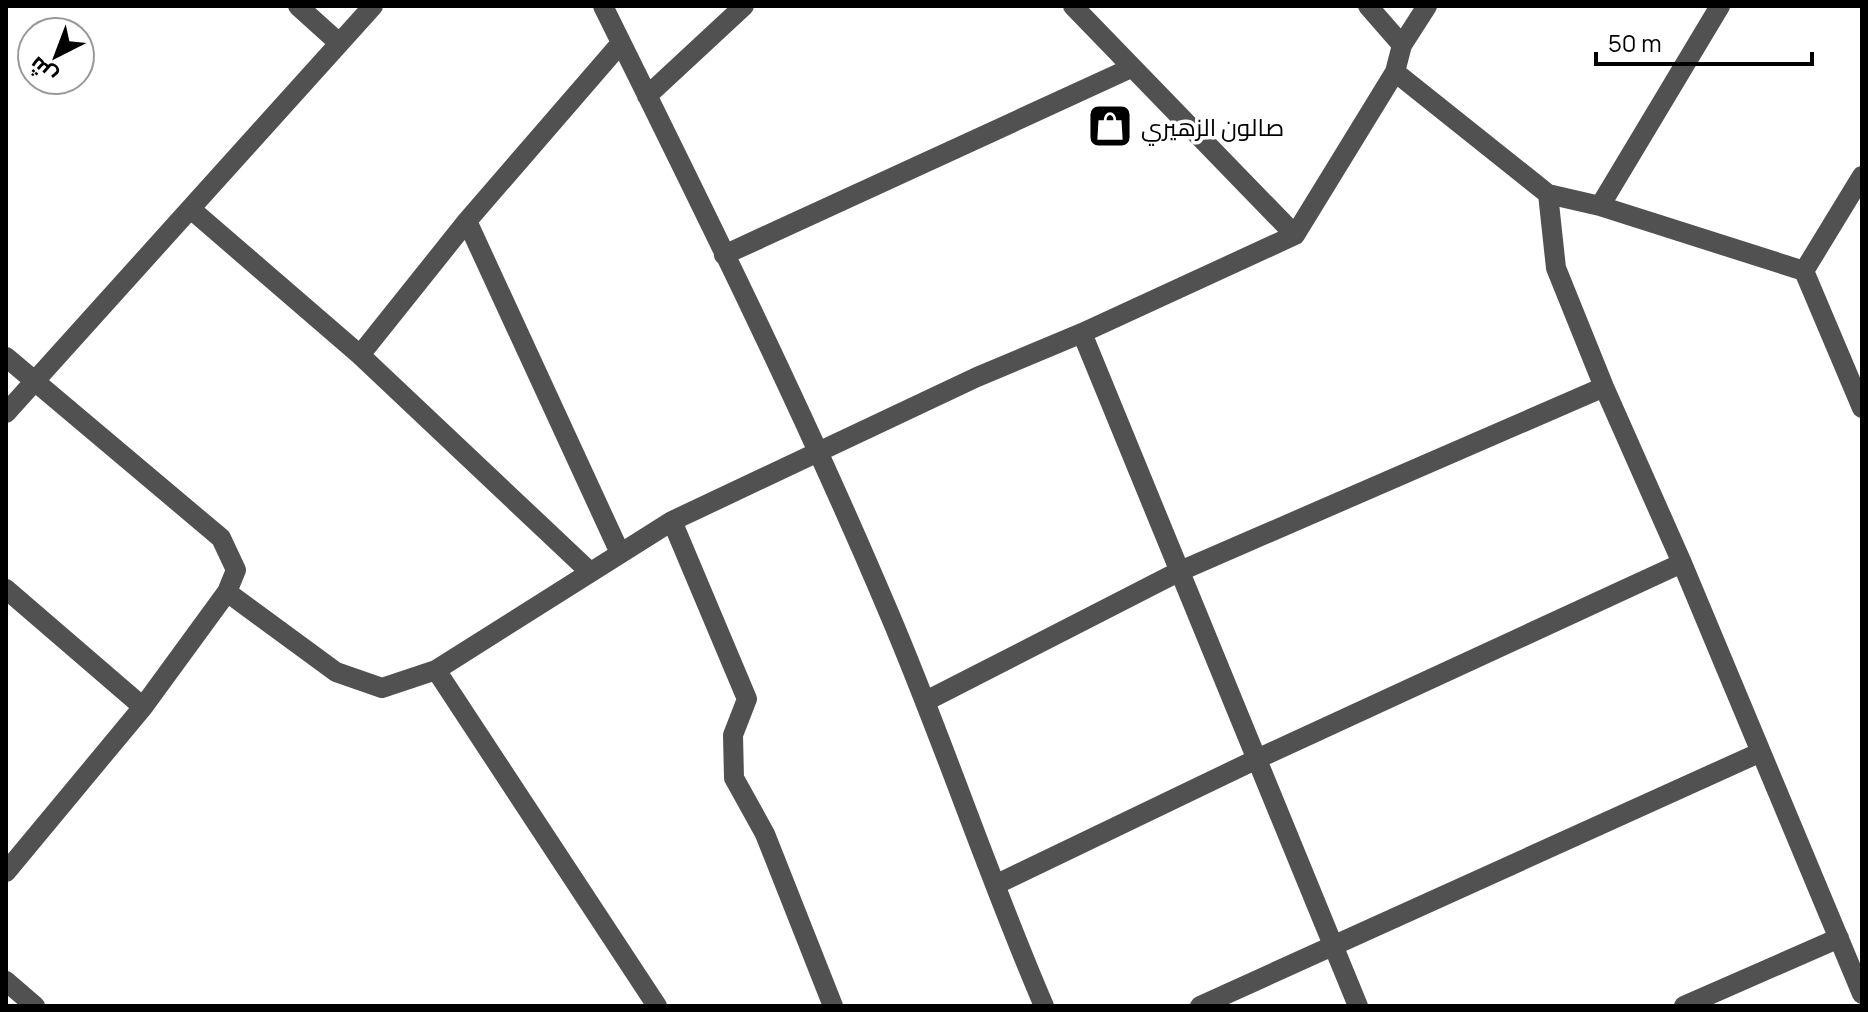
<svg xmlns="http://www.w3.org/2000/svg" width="1868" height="1012" font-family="Manrope,Cairo,sans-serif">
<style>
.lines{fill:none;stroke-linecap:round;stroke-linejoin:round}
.minor{stroke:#515151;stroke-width:20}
.labels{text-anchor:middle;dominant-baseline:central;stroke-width:7;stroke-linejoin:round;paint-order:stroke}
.poi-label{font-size:24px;fill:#000;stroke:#fff;text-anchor:start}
</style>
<rect width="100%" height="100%" fill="#fff"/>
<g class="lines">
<path class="minor" d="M298,6L339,43
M603,6C702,206 802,407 889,613C944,742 988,876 1044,1006
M1073,6L1295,235
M1368,6L1402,45
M1395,72L1548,194L1600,206L1804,271L1862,408
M647,96L744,6
M1548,194L1556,268L1604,387L1682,563L1862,994
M1600,206L1720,6
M192,210L360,355
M467,221L620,553
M724,255L1131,68
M1804,271L1862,176
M1082,333L1358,1006
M6,357L221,538L236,570L227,592L143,707L6,872
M6,413L373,6
M672,521L747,699L733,735L734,778L765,834L833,1006
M590,572L360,355L467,221L621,43
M6,589L143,707
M227,592L336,672L382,688L436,670L672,521L977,377L1082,333L1295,235L1395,72L1402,45L1427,6
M436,670L657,1006
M926,701L1178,572L1604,387
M995,885L1257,759L1682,563
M6,981L35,1006
M1200,1006L1761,752
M1684,1006L1839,938"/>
</g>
<defs>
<g id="shop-square" transform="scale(2.3)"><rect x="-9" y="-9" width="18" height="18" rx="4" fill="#000" stroke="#fff"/><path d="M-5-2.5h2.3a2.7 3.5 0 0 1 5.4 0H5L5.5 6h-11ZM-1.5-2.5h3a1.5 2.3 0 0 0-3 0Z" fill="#fff"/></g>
</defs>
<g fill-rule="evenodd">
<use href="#shop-square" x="1110" y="126"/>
</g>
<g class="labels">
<g class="poi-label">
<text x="1141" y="126">صالون الزهيري</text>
</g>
</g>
<rect width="1868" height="1012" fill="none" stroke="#000000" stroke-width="16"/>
<g transform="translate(56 56) rotate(222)"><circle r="38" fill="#ffffff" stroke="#999999" stroke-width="2"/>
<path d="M0-6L14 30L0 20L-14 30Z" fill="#000000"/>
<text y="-12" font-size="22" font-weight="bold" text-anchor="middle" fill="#000000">ش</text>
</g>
<path d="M1596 52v12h216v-12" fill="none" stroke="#000000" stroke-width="4"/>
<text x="1608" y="52" font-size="24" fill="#000000" stroke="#ffffff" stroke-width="6" paint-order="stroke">50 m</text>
</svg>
